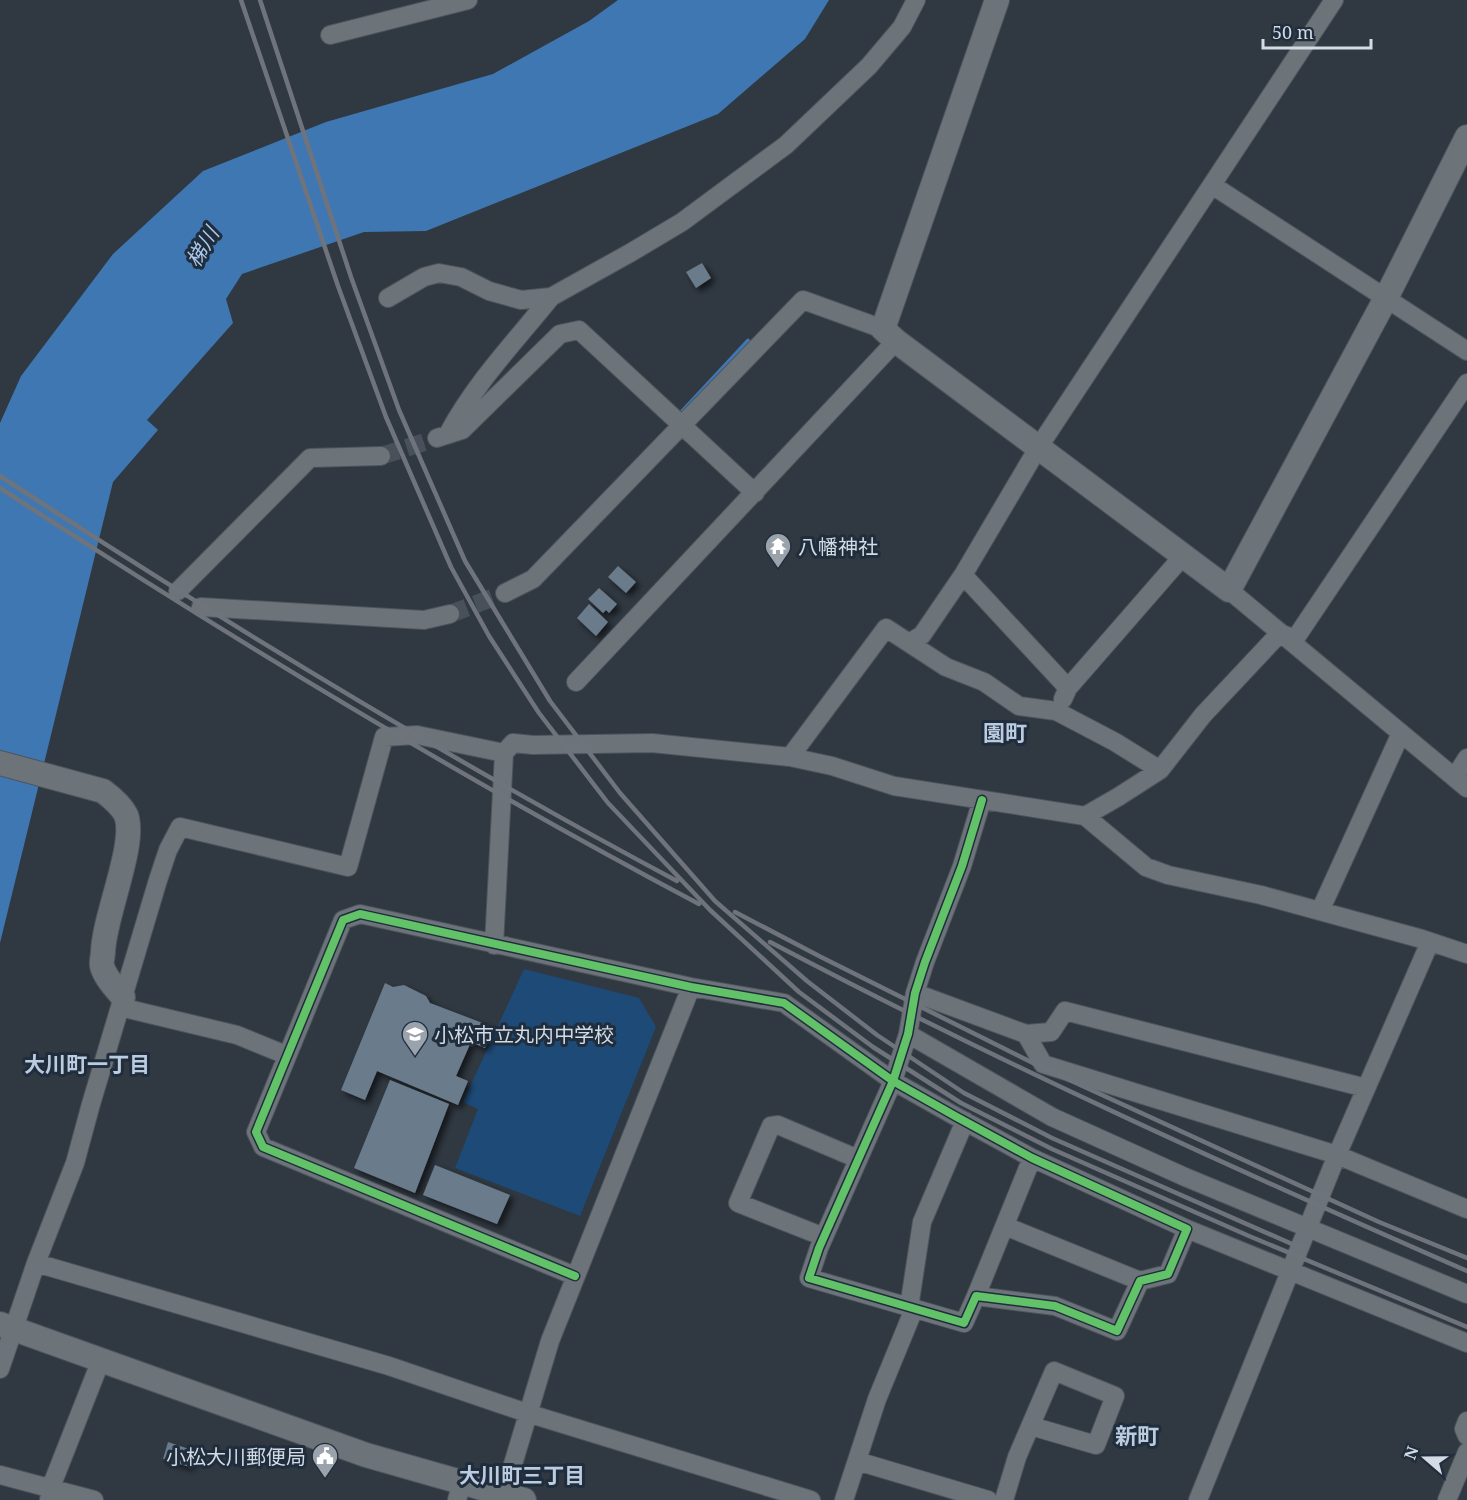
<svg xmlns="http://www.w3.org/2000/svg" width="1467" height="1500" font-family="'Noto Serif','Noto Sans JP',serif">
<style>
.green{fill:#1e4a77}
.water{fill:#3f77b2}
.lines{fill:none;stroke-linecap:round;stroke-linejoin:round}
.stream{stroke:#3f77b2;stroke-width:4.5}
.building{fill:#6b7b8b;filter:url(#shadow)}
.street-tunnel{stroke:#48505a;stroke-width:18;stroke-dasharray:18 9;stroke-linecap:butt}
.street-casing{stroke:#4e545c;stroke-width:20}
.secondary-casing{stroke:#4e545c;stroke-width:26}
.street{stroke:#6c747a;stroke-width:18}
.secondary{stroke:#6c747a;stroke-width:24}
.rail{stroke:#6f747c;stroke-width:4.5}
.cycleway-casing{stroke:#202d3d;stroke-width:11}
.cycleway{stroke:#61c268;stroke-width:8}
.labels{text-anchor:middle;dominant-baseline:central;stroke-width:6;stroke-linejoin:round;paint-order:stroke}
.poi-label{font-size:20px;fill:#d3dbe5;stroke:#202d3d;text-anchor:start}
.water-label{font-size:21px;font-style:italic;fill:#accaed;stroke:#202d3d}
.neighbourhood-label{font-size:21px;font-weight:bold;fill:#bbcce0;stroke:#202d3d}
.quarter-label{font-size:22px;font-weight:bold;fill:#bbcce0;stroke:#202d3d}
</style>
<defs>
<filter id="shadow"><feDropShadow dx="4" dy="4" stdDeviation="3" flood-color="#0009"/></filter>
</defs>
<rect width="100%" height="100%" fill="#303841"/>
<path class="green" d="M524,969L639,998L656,1027L580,1216L455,1168L478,1109L463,1102Z"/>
<path class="water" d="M618,0H829L805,39L718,114L426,231L364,232L242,274L226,299L233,323L147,420L158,430L113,482L0,943V423L21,376L113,254L203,171L326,122L493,74L589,21Z"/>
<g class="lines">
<path class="stream" d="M680,414L748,341"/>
</g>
<path class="building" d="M702,263L711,278L696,288L686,272Z
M618,566L636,582L626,593L608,577Z
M599,588L617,604L609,613L606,610L603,613L588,599Z
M589,604L608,622L596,636L577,618Z
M385,983L393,987L404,985L426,996L430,1003L493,1027L485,1048L471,1042L456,1076L468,1081L458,1105L377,1071L365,1100L341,1090Z
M390,1080L449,1104L415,1193L354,1168Z
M435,1165L510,1195L497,1224L423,1195Z
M168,1442L195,1451L190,1467L163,1459Z"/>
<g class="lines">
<path class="street-tunnel" d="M381,456L437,438
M450,614L505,593"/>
<g class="street-casing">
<path id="street" d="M330,35L468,0
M1212,185L1467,351
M388,298L424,277L439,273L461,277L489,291L521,300L551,297L630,253L682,222L786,145L869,66L902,27L916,0
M448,434C476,382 514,343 551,297
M437,438L462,430L560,334L579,330L755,493
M1229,590L1467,788
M178,591L310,458L381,456
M505,593L533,579L803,300L883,329
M201,607L424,620L450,614
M909,643L922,635L963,575
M576,682L896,341
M1068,688L963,575L1038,448L1334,0
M1063,699L1068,688L1183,556
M790,757L886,628L946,667L984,682L1019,706L1056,711L1115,742L1160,770
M1455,777L1467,758
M1085,816L1118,797L1160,770L1203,715L1280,633L1295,639L1467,383
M1320,911L1401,733
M494,945L504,753L513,743L533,745L652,743L790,757L832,766L894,786L1085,816L1146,867L1168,875L1261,895L1422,939L1467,954
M915,993L1026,1034L1043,1064L1337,1155L1467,1209
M120,1007L237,1035L286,1055
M908,1034L1052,1117L1185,1177L1467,1294
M1026,1034L1051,1032L1065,1011L1366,1088
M1005,1226L1140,1281
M1187,1229L1467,1343
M824,1237L738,1203L771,1126L778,1125L858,1159
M36,1263L389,1366L527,1413L811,1500
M575,1276L263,1147L256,1132L343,920L360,914L691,987L784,1003L893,1081L955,1116L1032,1158L1187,1229L1168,1274L1140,1281L1117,1331L1055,1306L976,1296L964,1323L809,1278L819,1248L893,1081L908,1034L915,993L925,962L962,866L982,800
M976,1296L1032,1158
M0,1369L36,1263L75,1163L91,1104L158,880L168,850L180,827L348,867L384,737L417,735L504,753
M1467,1421L1464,1429L1467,1436
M857,1461L988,1500
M0,1475L94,1500
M504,1494L550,1341L691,987
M49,1500L51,1487L101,1360
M457,1500L462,1482
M844,1500L877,1399L914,1309L910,1301L922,1222L965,1121
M1004,1500L1017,1457L1054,1371L1115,1396L1096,1445L1031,1426
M1198,1500L1337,1155L1430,942
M1447,1500L1467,1452"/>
</g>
<g class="secondary-casing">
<path id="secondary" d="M997,0L883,329L896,341L1229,590L1386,298L1467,137
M0,763L103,791C111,797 121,805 126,815C137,843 104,916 103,952C103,956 101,962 102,966C105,977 115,988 123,997
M0,1324L366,1455L524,1500"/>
</g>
<use href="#street" class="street"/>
<use href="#secondary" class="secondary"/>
<path class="rail" d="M241,0L338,286L386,417L451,567L489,636L539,713L608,803L710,910L799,992L873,1047L961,1103L1052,1149L1249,1236L1467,1327
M260,0L351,277L399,410L465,561L550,701L620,793L715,901L807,981L877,1035L964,1093L1052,1138L1301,1248
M0,476C220,620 445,757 677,881
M0,488C227,636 459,777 699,904
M735,912L821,957L1039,1066L1379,1222L1467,1258
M770,942C998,1062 1232,1168 1467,1271"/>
<g class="cycleway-casing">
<path id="cycleway" d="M575,1276L263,1147L256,1132L343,920L360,914L691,987L784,1003L893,1081L955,1116L1032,1158L1187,1229L1168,1274L1140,1281L1117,1331L1055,1306L976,1296L964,1323L809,1278L819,1248L893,1081L908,1034L915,993L925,962L962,866L982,800"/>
</g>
<use href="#cycleway" class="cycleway"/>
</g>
<defs>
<g id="temple-pin" transform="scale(1.35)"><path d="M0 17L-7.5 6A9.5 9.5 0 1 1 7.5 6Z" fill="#9aa2ac" stroke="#202d3d"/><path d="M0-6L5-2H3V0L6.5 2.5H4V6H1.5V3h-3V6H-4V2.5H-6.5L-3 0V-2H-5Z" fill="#fff"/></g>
<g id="school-pin" transform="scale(1.35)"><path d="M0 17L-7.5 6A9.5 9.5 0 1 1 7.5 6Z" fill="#9aa2ac" stroke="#202d3d"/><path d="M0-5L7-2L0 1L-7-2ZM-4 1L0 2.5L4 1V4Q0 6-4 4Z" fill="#fff"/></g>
<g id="civic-pin" transform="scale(1.35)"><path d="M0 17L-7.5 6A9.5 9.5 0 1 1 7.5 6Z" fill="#9aa2ac" stroke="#202d3d"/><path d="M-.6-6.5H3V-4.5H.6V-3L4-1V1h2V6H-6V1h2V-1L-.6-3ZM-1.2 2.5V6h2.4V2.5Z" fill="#fff"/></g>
</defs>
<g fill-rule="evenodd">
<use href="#temple-pin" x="778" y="546"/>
<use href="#school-pin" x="415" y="1034"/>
<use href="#civic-pin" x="325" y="1456"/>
</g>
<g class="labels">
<g class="poi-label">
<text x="798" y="546">八幡神社</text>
<text x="434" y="1034">小松市立丸内中学校</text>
<text x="306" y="1456" text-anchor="end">小松大川郵便局</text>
</g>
<g class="water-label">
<text transform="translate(202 247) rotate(-59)">梯川</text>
</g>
<g class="neighbourhood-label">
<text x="87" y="1064">大川町一丁目</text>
<text x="522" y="1475">大川町三丁目</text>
</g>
<g class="quarter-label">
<text x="1005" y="732">園町</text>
<text x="1137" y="1435">新町</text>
</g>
</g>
<g transform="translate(1425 1458) rotate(290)" stroke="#202d3d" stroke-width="4.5" paint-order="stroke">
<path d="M0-4.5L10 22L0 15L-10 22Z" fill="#d3dbe5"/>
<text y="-9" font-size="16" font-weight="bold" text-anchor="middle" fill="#d3dbe5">N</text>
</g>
<path d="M1263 39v9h108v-9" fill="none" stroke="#d3dbe5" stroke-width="3"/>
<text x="1272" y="39" font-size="18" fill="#d3dbe5" stroke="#202d3d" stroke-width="4.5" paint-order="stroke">50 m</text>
</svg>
